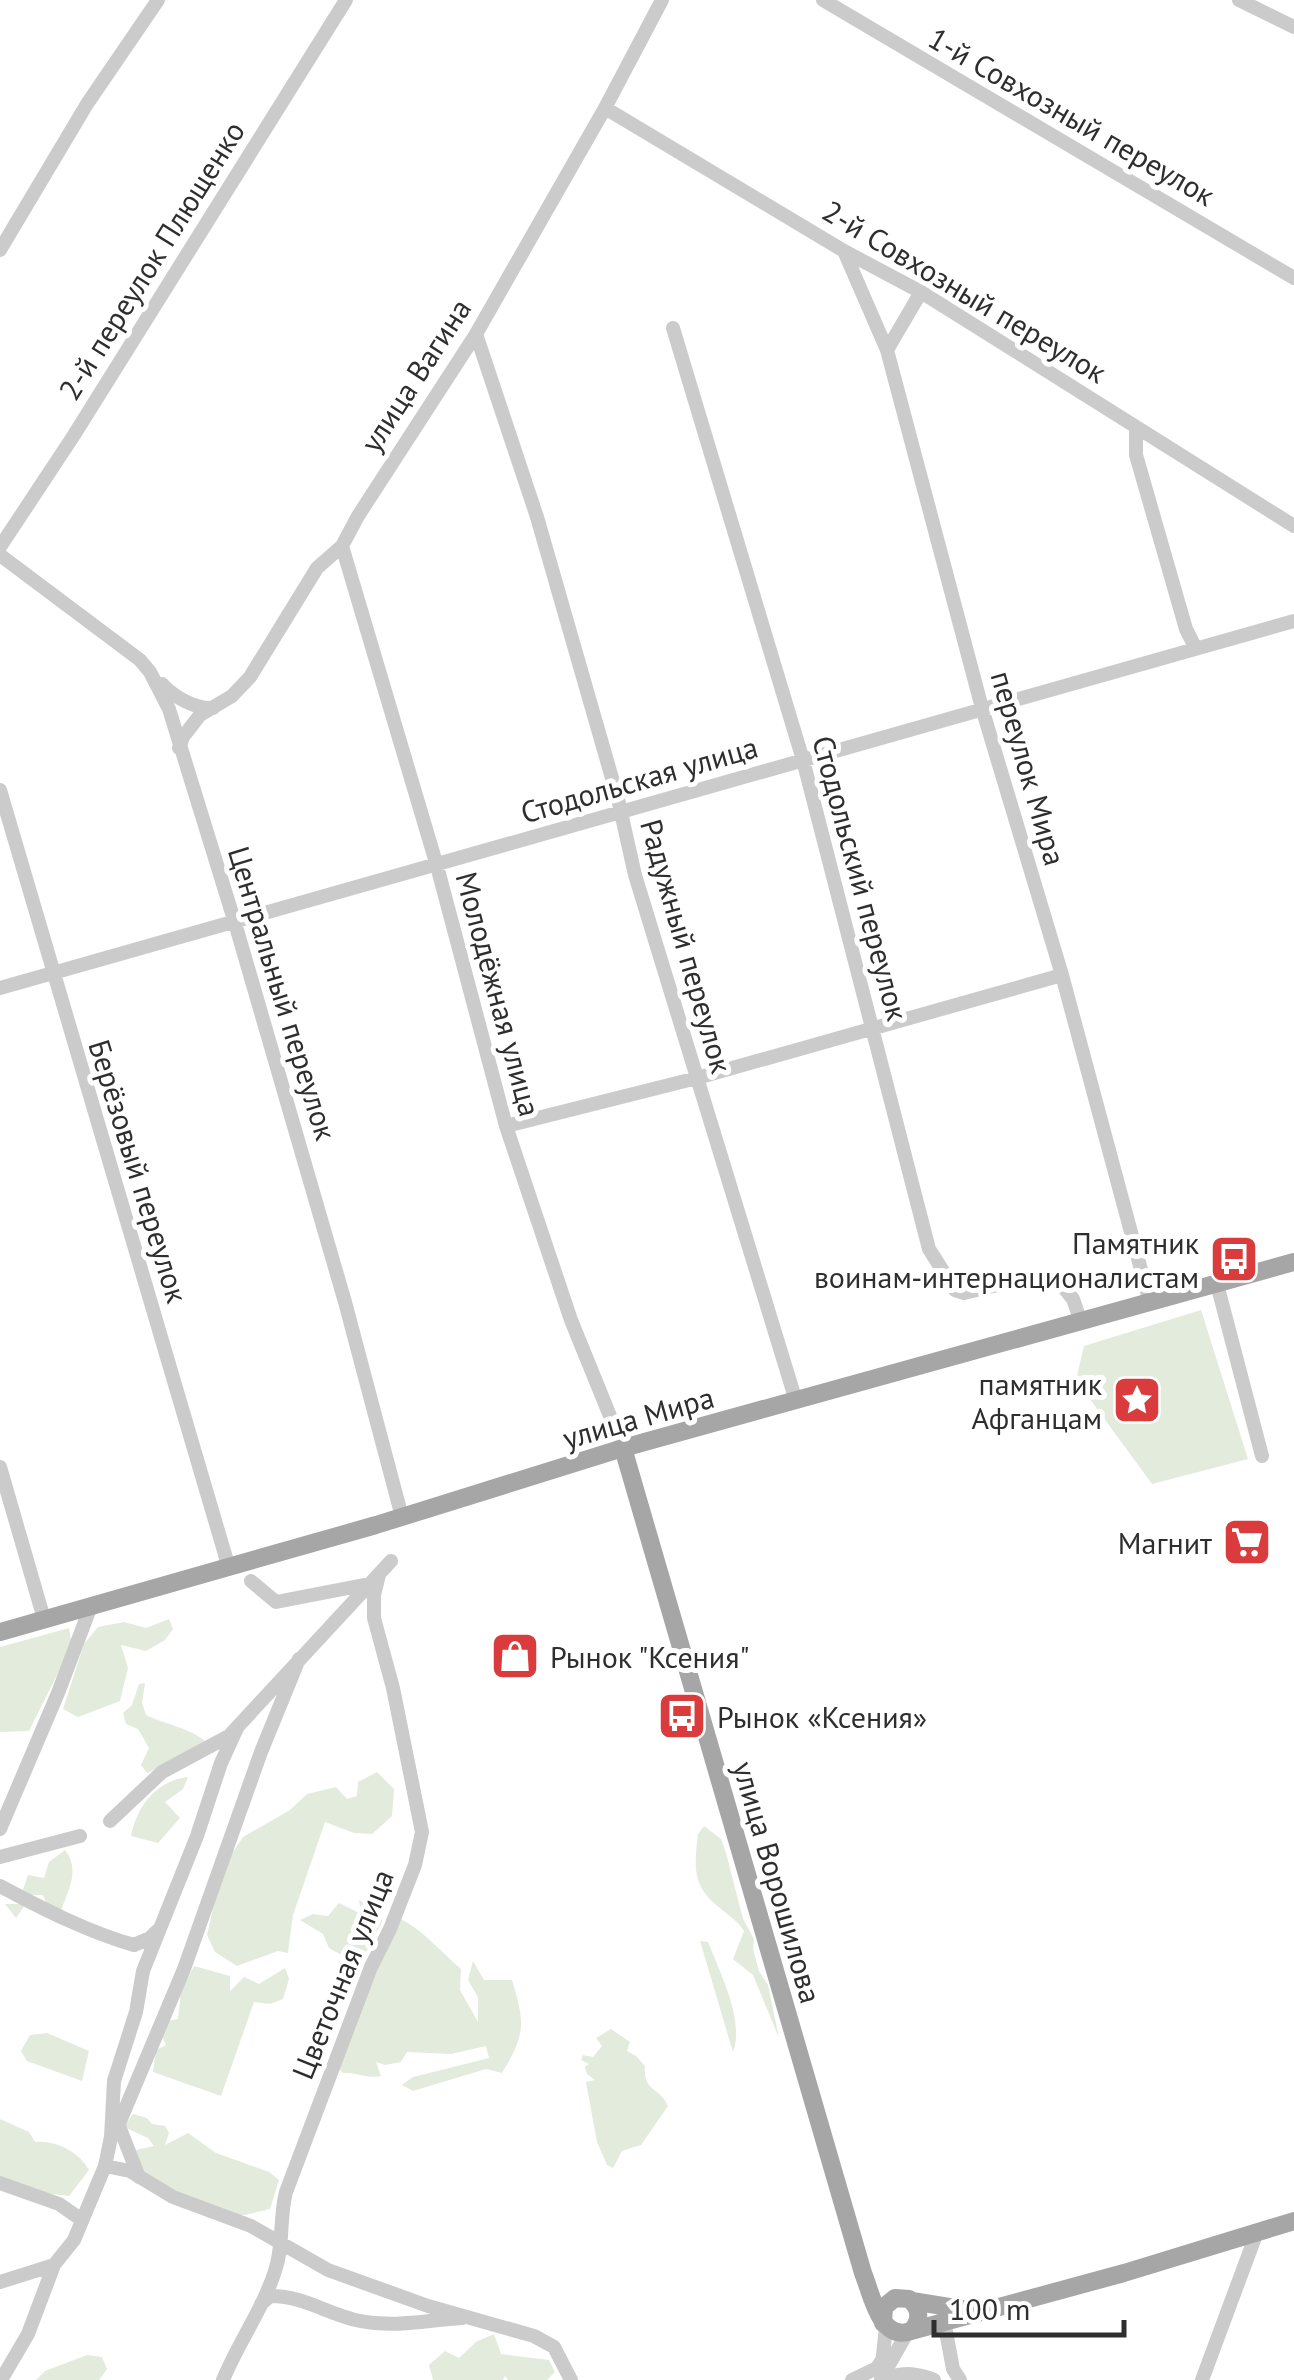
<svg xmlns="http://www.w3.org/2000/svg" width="1294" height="2380" font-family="'PT Sans',sans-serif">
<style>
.green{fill:#e3ebdd}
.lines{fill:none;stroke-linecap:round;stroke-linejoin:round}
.minor{stroke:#cbcbcb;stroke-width:14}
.major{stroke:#a6a6a6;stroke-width:18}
.labels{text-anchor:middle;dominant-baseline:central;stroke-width:10;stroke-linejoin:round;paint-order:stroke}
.street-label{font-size:30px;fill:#2e2e2e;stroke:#fff}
.poi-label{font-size:30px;fill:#2e2e2e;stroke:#fff;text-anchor:end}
</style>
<rect width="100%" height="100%" fill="#fff"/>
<path class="green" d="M1201,1310L1248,1459L1152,1484L1076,1380L1084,1346Z
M169,1619L173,1629L165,1640L146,1651L121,1645L128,1668L120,1701L78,1717L63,1709L84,1644L98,1627L124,1622L146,1628Z
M69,1628L72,1645L29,1731L0,1732V1647Z
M145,1683L142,1703L146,1715C166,1725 193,1728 208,1744L147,1773L141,1765L149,1748L138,1729L126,1724L123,1713L132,1705L139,1684Z
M377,1772L394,1789L392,1816L372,1834L354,1833L325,1822L293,1915L288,1953L278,1951L237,1966L215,1952L207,1935L222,1868L243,1837L290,1810L307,1794L336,1787L347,1799L357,1796L358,1782Z
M188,1777L183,1789L165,1802L180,1818L158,1843L131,1836C137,1806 156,1781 188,1777Z
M704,1826L721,1839L726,1853L743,1919L754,1939L753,1949L759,1971L768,1985L779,2038L753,1975L733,1959L744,1931C738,1921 729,1916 720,1908C692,1887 694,1867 698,1834Z
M65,1850C82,1873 66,1892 59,1917L49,1910L43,1895H32L16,1918L5,1904H18L28,1875L44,1878L49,1862Z
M359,1900L382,1911V1922L362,1960L345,1957L329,1948L323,1934L300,1920L313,1914L328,1916L339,1903L361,1914Z
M401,1919C423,1930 442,1953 461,1969L460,1990L478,2022V1997L468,1980L473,1961L484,1980H512C525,2024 526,2033 502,2073L486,2069L413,2091L402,2085L413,2077L489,2058L486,2046L451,2054L407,2052L401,2062L385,2065L376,2062L381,2076C367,2079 357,2072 343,2073L337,2067L361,2004Z
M700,1941L708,1942C720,1972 745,2022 733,2052Z
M194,1966L230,1976V1991L244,1977L259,1984L285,1968L289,1979L283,1999L270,2004L254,2002L221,2096L153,2072L156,2050L166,2045L160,2032L168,2021L178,2019L181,1992Z
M611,2029L630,2042L627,2051L636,2056L645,2066C643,2092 659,2086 668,2106L641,2145L622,2151L613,2168L607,2165L597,2142L586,2082L595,2080L587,2074L585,2067L589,2064L581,2060L583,2055L593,2057L602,2046L596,2038Z
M47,2033L89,2051L82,2081L27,2061L21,2051L30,2035Z
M133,2114L147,2118L152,2124L165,2126L169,2133L165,2145L188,2133L216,2153L269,2172L279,2180L270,2209L245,2215H219L141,2175L136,2150L154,2146L148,2138L124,2127Z
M0,2119L29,2132L35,2142C56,2140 79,2152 89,2170L69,2196L44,2193L0,2176Z
M494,2334L501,2354L549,2360L555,2372L547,2380H508L505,2376L503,2380H433L429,2365L445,2351L459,2358L476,2342Z
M87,2355L102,2357L107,2369L99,2380H36L45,2371Z"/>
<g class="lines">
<path class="minor" d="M823,0L1294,278
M1239,0L1294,27
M605,108L844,251L921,292L1294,526
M0,250L87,104L158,0
M844,251L887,350L982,708L1062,975L1150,1303
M673,328L803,760L929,1249L955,1290L964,1293L1031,1277L1056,1278L1073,1299L1081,1322
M476,334L537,517L618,799L635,875L796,1401
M887,350L921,292
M1136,427V455L1186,629L1195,647
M342,546L437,866L506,1126L571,1320L623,1448
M0,547L74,435L346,0
M0,555L140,660L150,672L169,709L235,923L345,1302L402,1517
M162,684C174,697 195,709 213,708
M179,748L183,737L200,715L232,696L250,677L317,568L342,546L358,516L476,334L605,108L662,0
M0,790L229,1568
M0,988L1294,621
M506,1126L697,1078L1062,975
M1217,1284L1262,1456
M0,1467L44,1619
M251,1581L276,1602L369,1584
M110,1821L162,1772L229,1736L391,1561
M0,1829L58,1693L91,1606
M0,1857L80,1836
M0,1886C43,1909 88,1932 134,1945L150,1938L157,1931
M117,2121L139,2177
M118,2126L184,1969L261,1752L299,1659
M105,2166L130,2171L173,2197L251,2226L328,2270L428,2306L534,2336L554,2347L571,2380
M0,2183L59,2204L82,2220
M0,2282L54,2265
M261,2304L270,2296C301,2295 330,2315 360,2321C396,2328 427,2320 462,2318
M944,2321L953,2369L960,2380
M881,2374L886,2327
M881,2379L907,2333
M1,2380L28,2334L54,2265L74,2240L105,2166L111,2137L114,2081L136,2012L143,1971L197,1836L221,1763L238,1726
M223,2380C238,2343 263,2309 275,2271C284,2245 279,2219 286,2192L371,1967L390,1929L415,1865L422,1832L393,1688L374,1618V1595L379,1575
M852,2380L877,2368L882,2360
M881,2380C900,2372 915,2372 934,2380
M1202,2380L1257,2232"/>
<path class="major" d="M623,1448L863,2273C872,2295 880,2342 911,2331C921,2321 921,2308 909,2299L895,2298L884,2307L883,2323
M0,1632L376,1525L623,1448L1294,1262
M912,2301L974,2311
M911,2331L1124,2273L1294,2221"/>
</g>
<defs>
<g id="bus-square" transform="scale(2.5)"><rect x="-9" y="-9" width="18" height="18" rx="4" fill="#da3c3d" stroke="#fff"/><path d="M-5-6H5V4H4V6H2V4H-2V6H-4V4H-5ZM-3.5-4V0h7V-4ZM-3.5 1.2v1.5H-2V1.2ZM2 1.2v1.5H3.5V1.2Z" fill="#fff"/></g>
<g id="sight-square" transform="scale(2.5)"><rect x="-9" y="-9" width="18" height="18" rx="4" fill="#da3c3d" stroke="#fff"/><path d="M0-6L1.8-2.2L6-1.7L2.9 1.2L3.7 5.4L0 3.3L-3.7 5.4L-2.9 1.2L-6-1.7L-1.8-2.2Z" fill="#fff"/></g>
<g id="supermarket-square" transform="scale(2.5)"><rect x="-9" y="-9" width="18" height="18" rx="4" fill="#da3c3d" stroke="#fff"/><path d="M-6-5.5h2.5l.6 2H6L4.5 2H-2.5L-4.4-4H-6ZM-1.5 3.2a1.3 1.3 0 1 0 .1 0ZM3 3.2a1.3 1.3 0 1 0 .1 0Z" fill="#fff"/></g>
<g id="shop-square" transform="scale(2.5)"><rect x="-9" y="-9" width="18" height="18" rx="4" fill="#da3c3d" stroke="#fff"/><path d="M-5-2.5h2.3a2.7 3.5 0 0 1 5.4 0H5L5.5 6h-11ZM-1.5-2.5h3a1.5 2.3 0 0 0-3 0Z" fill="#fff"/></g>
</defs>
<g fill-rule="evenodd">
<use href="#bus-square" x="1234" y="1259"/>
<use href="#sight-square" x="1137" y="1400"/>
<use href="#supermarket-square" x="1247" y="1542"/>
<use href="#shop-square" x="515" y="1656"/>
<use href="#bus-square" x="682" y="1716"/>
</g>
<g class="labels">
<g class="street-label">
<text transform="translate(1072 116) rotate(30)">1-й Совхозный переулок</text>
<text transform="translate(151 260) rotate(-58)">2-й переулок Плющенко</text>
<text transform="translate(965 291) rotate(31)">2-й Совхозный переулок</text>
<text transform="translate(415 375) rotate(-57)">улица Вагина</text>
<text transform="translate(1029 768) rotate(74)">переулок Мира</text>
<text transform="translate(639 779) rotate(-16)">Стодольская улица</text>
<text transform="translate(861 878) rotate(75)">Стодольский переулок</text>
<text transform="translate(687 946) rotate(74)">Радужный переулок</text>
<text transform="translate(283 993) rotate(73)">Центральный переулок</text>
<text transform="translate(499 994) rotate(75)">Молодёжная улица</text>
<text transform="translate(139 1171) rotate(73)">Берёзовый переулок</text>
<text transform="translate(638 1417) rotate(-16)">улица Мира</text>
<text transform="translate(778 1882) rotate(74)">улица Ворошилова</text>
<text transform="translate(342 1974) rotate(-68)">Цветочная улица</text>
</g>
<g class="poi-label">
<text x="1199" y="1242">Памятник<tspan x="1199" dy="34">воинам‐интернационалистам</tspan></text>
<text x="1102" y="1383">памятник<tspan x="1102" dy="34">Афганцам</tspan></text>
<text x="1212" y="1542">Магнит</text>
<text x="550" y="1656" text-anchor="start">Рынок "Ксения"</text>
<text x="717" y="1716" text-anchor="start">Рынок «Ксения»</text>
</g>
</g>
<path d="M934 2320v15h190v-15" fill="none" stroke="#2e2e2e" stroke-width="5"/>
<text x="949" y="2320" font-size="30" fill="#2e2e2e" stroke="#ffffff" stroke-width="8" paint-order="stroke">100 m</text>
</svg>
